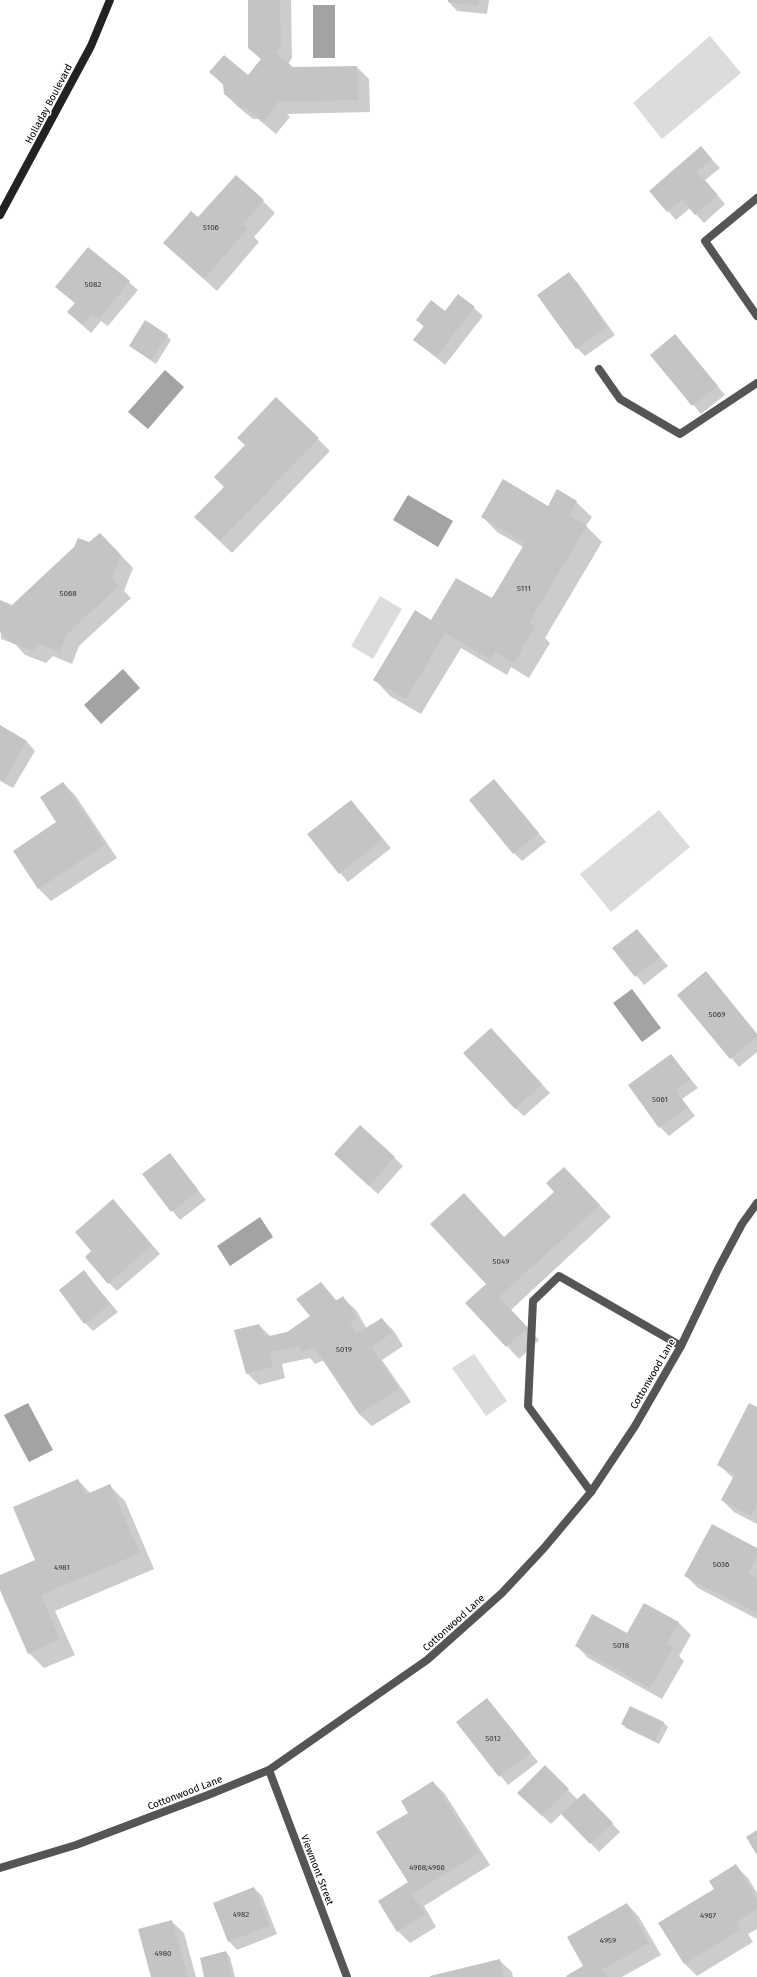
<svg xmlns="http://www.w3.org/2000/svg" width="757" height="1977" font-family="'Fira Sans',sans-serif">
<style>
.green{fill:#dcdcdc}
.water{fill:#a3a3a3}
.shadow{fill:#0003}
.building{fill:#c4c4c4}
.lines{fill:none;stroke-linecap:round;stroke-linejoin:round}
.service{stroke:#555;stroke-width:8}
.minor{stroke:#555;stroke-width:8}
.tertiary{stroke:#555;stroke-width:8}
.secondary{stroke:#222;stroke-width:8}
.labels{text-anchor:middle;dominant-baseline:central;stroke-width:3;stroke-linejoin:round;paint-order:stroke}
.number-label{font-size:8px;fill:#313131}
.street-label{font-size:10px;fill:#000;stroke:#fff}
</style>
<rect width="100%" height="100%" fill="#fff"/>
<path class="green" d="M710,36L741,73L662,139L633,103Z
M380,596L402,609L373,659L351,646Z
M659,810L690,847L611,912L580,874Z
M474,1354L507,1401L486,1416L452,1368Z"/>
<path class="water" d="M313,5H335V58H313Z
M165,370L184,387L148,429L128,412Z
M408,495L453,521L438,547L393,520Z
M123,669L140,688L101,724L84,705Z
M632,989L661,1028L642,1042L613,1003Z
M260,1217L273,1237L230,1266L217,1246Z
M28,1403L53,1450L29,1462L4,1415Z"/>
<path class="shadow" d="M250,0H291L292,58L288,64L293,68L357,67L369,79L370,112L287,114L290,117L276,134L258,119H253L237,106L225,93L224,86L211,72L248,77L262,60L249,47Z
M449,0H489L487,14L457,11L449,2Z
M709,156L720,168L705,180L725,204L704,223L690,208L676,220L668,211Z
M263,201L275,213L254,237L259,242L217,291L164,243L198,219Z
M88,248L138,290L108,326L101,321L91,333L68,312L76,304L56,287Z
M568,274L577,282L615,335L585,356L577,348Z
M474,308L483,316L445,365L414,339L424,327L417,320L445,312Z
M167,336L171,340L156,364L130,346Z
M675,336L725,395L701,414L652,355Z
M318,439L330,451L232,553L208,530L225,487L246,446Z
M576,502L592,517L586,526L602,542L545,638L550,643L529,678L511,667L507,675L461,648L421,714L390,696L375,680L432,622L492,600L523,547L497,532L482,516Z
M90,543L112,546L133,568L124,591L131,598L79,646L72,664L53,656L46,663L25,655L15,644L1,639L0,601L12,606Z
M0,726L27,742L35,751L13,788L0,781Z
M494,780L546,842L522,861L514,853Z
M63,783L75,795L117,858L51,901L39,889L58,823Z
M351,801L391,848L348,882L308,835Z
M637,930L668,966L644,985L614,948Z
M706,972L757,1034V1052L739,1067L678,995Z
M500,1038L550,1093L524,1116L515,1108Z
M671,1055L698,1088L682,1099L695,1116L669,1136L660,1127L630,1086Z
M360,1126L403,1166L378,1194L343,1162Z
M169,1154L206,1200L180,1220L143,1174Z
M576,1180L611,1217L511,1310L539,1340L519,1359L467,1303L487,1284L505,1238Z
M121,1209L160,1254L117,1291L109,1283L93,1251Z
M84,1272L118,1312L93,1331L85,1323Z
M321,1283L337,1301L343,1298L356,1310L367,1329L382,1319L394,1331L403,1346L382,1360L411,1402L372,1426L359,1414L324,1360L315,1364L310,1358L282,1364L285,1378L259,1385L247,1373L259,1325L271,1337L288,1333L311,1316Z
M757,1408V1524L734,1512L722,1500L733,1478L719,1465Z
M78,1480L91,1494L110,1486L125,1501L154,1569L55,1611L75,1655L44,1668L29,1653L0,1587V1576L37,1560Z
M757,1549V1619L698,1588L686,1576Z
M644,1604L679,1623L691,1635L679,1656L684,1661L662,1699L588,1658L576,1645L627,1635Z
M487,1699L538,1762L508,1785L458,1723Z
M631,1707L664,1723L668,1727L659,1744L626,1728L622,1724Z
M545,1767L578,1800L592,1802L620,1832L599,1852L562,1813L551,1824L519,1793Z
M433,1782L445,1794L490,1865L424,1906L436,1927L410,1943L398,1931L409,1882L410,1813Z
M735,1865L748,1878L757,1893V1929L748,1934L753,1942L697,1976L685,1964L659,1923L715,1889Z
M254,1888L262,1896L277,1934L237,1950L229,1941Z
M627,1904L639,1917L661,1955L622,1977H568L585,1967Z
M171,1921L184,1933L196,1977H152Z
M226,1952L230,1957L235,1977H205Z
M499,1960L512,1972L513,1977H432Z"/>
<path class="building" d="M248,0H280L281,46L275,52L293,67L357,66L358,100L276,102L278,104L263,122L245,107H240L224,94L223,84L209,72L224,55L248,75L261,59L248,48Z
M448,0H479V6L448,2Z
M701,146L712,159L697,172L718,195L695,215L682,200L667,212L649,191Z
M236,175L264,200L243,224L248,229L204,279L163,243L191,211L198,217Z
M88,247L130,281L99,319L92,313L82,325L67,312L75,303L55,287Z
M569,272L607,327L576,349L537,295Z
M458,294L475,307L436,357L413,340L424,326L416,320L431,300L445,311Z
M145,320L168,335L151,360L129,346Z
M675,334L718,386L692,406L650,355Z
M276,397L319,438L220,541L194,517L224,487L214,477L245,445L237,438Z
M503,479L548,506L557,489L577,501L569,515L587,526L529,623L535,626L514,663L495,652L491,660L445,633L406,699L373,680L415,610L431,620L456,578L492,598L525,543L481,517Z
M100,533L121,555L112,578L119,586L67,634L60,652L40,644L33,651L12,643L0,632V600L12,605L74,547L78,538L89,542Z
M0,725L27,741L4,781L0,778Z
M494,779L539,833L513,854L469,800Z
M63,782L105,845L38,889L13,851L56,822L40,797Z
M351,800L383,839L339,874L307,834Z
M637,929L660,957L635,977L612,948Z
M706,971L757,1034V1037L730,1059L677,995Z
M491,1028L542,1084L515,1109L463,1053Z
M671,1054L690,1079L675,1090L688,1107L659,1128L628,1085Z
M360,1125L395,1157L369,1186L334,1154Z
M170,1153L199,1191L171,1212L142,1174Z
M564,1167L600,1205L499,1297L528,1328L506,1347L465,1303L486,1284L430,1224L464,1193L504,1237L554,1192L546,1183Z
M113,1199L152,1245L108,1284L85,1257L91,1251L75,1232Z
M84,1270L110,1304L84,1324L59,1290Z
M321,1282L336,1301L343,1296L357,1318L350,1323L357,1333L382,1318L392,1333L371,1347L399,1389L359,1414L314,1347L302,1352L298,1346L270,1352L273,1366L246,1374L234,1330L259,1324L265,1337L287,1332L310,1316L296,1299Z
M749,1403L757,1407V1505L751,1516L721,1500L735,1474L717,1465Z
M78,1479L85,1495L110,1484L140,1553L41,1595L60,1639L28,1654L0,1590V1575L35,1560L13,1507Z
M712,1524L757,1548V1555L748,1573L757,1578V1613L684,1576Z
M644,1603L679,1622L667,1644L673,1648L650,1688L575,1646L592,1614L627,1633Z
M487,1698L531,1753L499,1777L456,1722Z
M630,1706L664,1722L655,1741L621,1724Z
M545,1765L569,1789L542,1816L517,1793Z
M433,1781L479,1853L412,1894L425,1914L397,1932L378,1901L408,1882L376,1832L408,1813L401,1801Z
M584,1793L613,1823L590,1844L561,1814Z
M757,1830V1855L746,1837Z
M736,1864L757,1899V1909L737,1922L741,1929L684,1964L658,1923L714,1889L709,1881Z
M254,1887L270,1926L228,1942L213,1903Z
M627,1903L649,1943L603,1969L607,1977H567L566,1976L583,1966L567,1937Z
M172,1920L188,1977H151L138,1929Z
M226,1951L232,1977H204L200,1958Z
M500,1959L504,1977H430V1976Z"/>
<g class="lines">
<path class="service" d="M757,198L705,241L757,316
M599,369L620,399L680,434L757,383
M591,1492L528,1406L533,1301L559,1276L681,1346"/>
<path class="minor" d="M269,1770L347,1977"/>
<path class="tertiary" d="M0,1868L76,1845L208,1795L269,1770L427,1660L502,1593L544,1548L591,1492L635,1426L681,1346L718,1269L742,1224L757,1203"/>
<path class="secondary" d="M0,215L91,46L110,0"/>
</g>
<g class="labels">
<g class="number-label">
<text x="211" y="227">5106</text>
<text x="93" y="284">5082</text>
<text x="524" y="588">5111</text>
<text x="68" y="593">5068</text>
<text x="717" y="1014">5069</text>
<text x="660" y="1099">5061</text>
<text x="501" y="1261">5049</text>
<text x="344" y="1349">5019</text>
<text x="721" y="1564">5036</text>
<text x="62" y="1567">4981</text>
<text x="621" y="1645">5018</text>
<text x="493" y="1738">5012</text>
<text x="427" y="1867">4968;4966</text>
<text x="241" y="1914">4982</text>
<text x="708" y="1915">4967</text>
<text x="608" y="1940">4959</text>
<text x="163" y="1953">4980</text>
</g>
<g class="street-label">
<text transform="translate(49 104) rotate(-62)">Holladay Boulevard</text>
<text transform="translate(653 1374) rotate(-60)">Cottonwood Lane</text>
<text transform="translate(454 1623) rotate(-42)">Cottonwood Lane</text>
<text transform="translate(185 1793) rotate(-21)">Cottonwood Lane</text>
<text transform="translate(317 1870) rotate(69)">Viewmont Street</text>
</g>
</g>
</svg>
